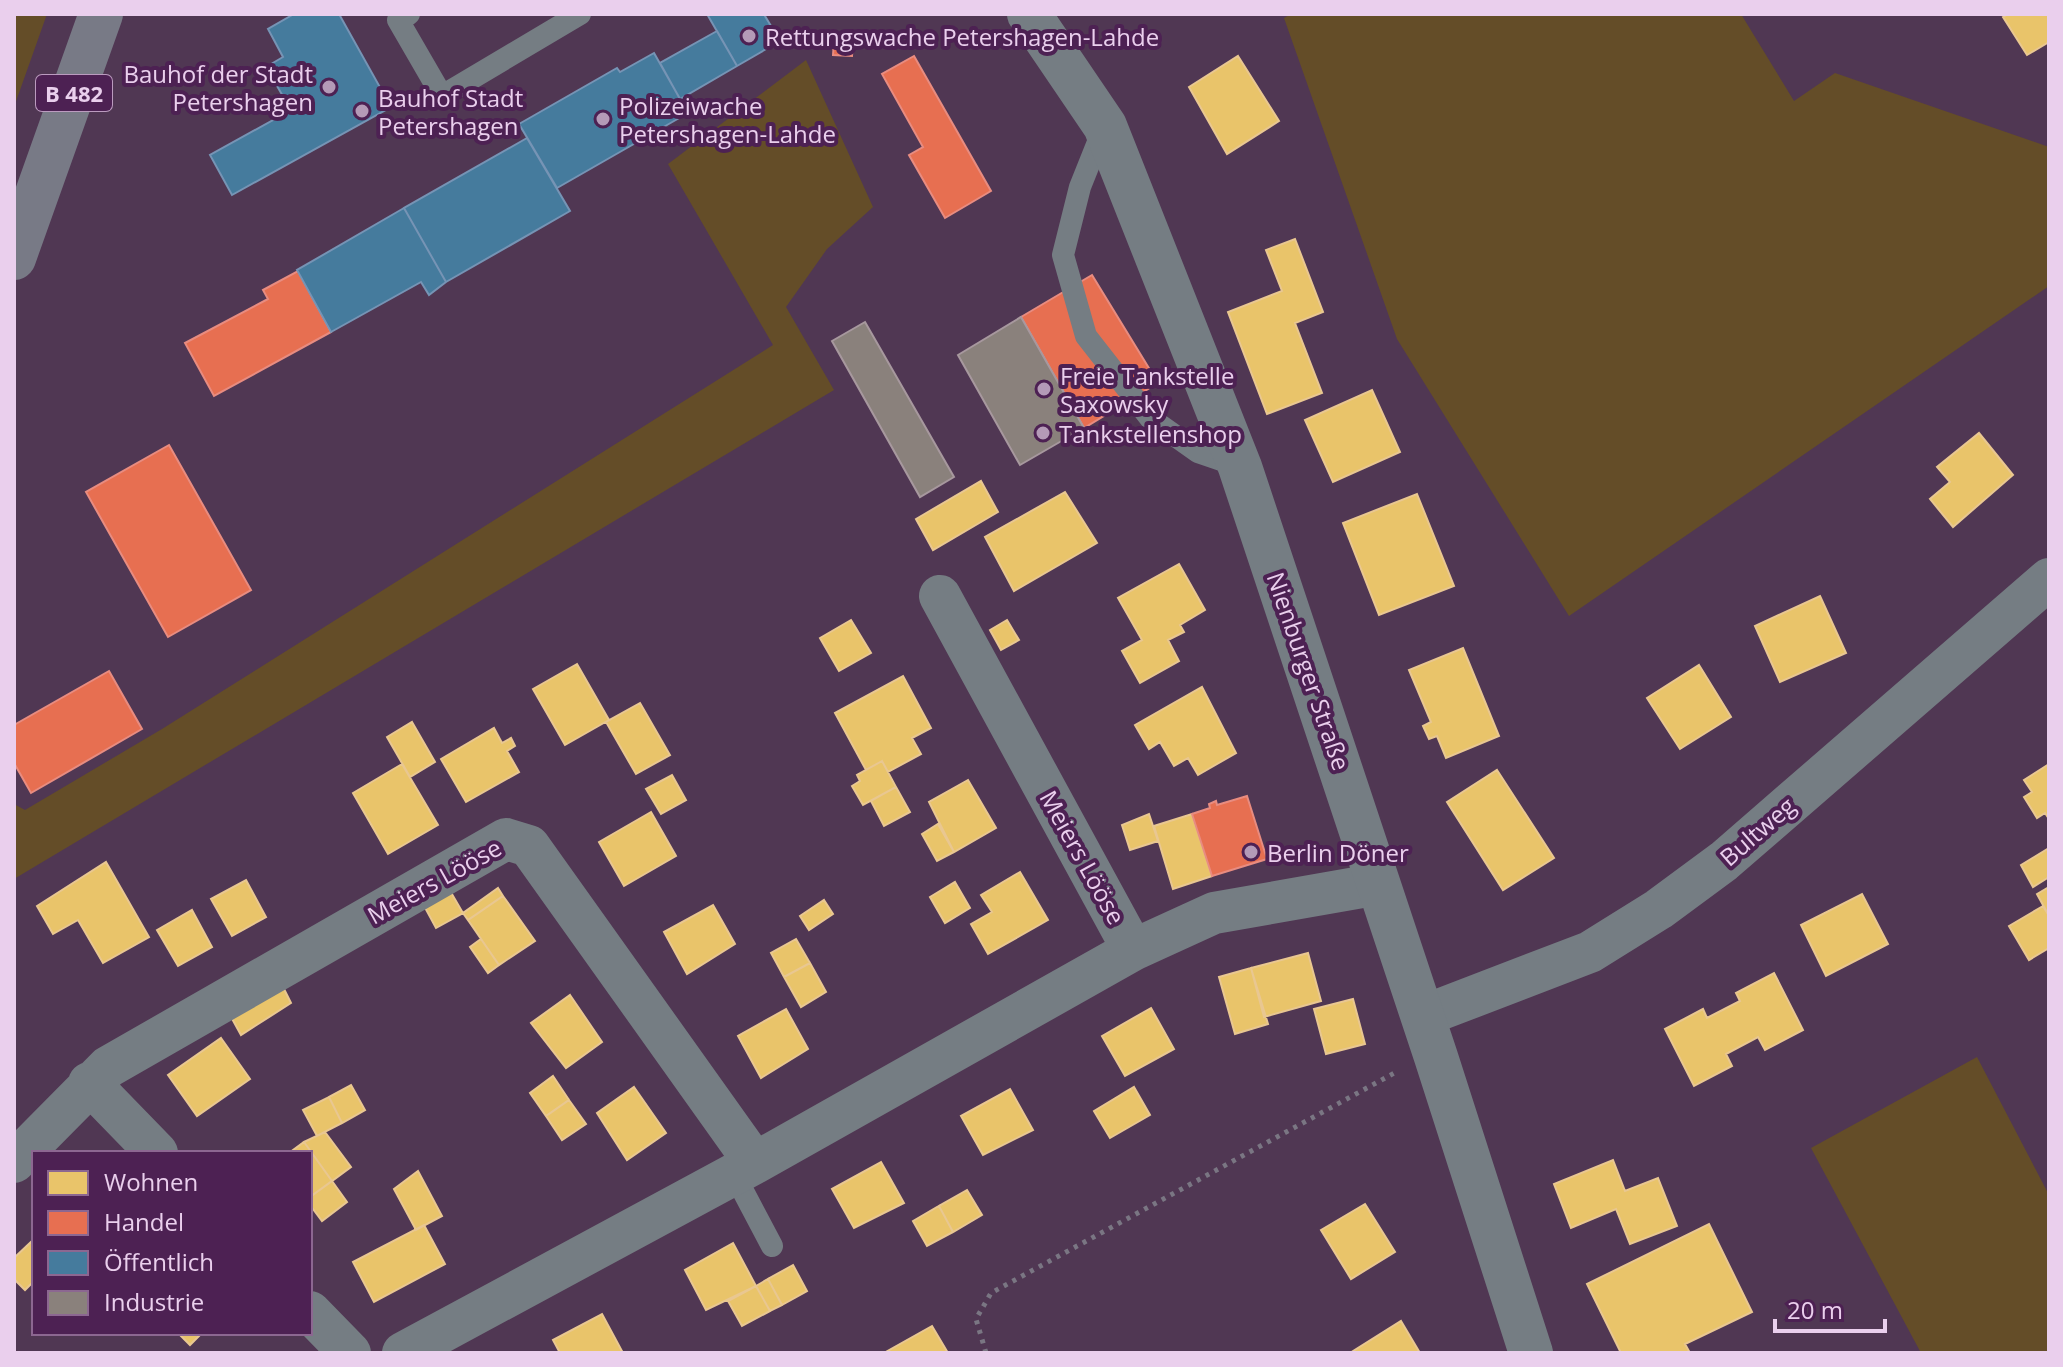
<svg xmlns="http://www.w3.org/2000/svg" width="2063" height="1367" font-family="'Open Sans',sans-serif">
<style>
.green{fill:#644d28}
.homes{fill:#e9c46a;stroke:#e9c791;stroke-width:2}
.shops{fill:#e76f51;stroke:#e88c80;stroke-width:2}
.public{fill:#457b9d;stroke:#7694b5;stroke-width:2}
.industry{fill:#8a817c;stroke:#a7989e;stroke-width:2}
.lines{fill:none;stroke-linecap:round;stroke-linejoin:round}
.path{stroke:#7a7683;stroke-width:5;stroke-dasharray:4 6;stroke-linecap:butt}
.service{stroke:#757d83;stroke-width:22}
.minor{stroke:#757d83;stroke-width:42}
.tertiary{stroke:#757d83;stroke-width:44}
.primary{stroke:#787a86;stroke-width:44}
.poi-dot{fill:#b49ab7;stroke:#4d2153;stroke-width:3}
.labels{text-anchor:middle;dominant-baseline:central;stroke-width:8;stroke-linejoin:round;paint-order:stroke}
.shield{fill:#4d2153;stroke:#bb9bbf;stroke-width:2}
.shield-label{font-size:22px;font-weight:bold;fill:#eacfed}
.poi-label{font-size:24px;fill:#eacfed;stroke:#4d2153;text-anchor:start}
.street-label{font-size:24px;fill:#eacfed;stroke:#4d2153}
</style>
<rect width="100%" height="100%" fill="#503753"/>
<path class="green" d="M14,14H47L14,107Z
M1291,14H1741L1794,101L1835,73L2049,147V286L1569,616L1397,339L1284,18Z
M806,60L873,207L827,249L786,307L834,390L14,879V804L25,810L162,729L773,345L668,164Z
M1977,1057L2049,1195V1353H1921L1811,1148Z"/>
<path class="homes" d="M2008,14H2049V42L2027,55L2003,17Z
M1238,56L1279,121L1227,154L1189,87Z
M1295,239L1323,312L1295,323L1322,393L1267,414L1228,312L1282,291L1266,250Z
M1372,390L1400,452L1333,482L1305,420Z
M1979,433L2013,475L1953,527L1930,499L1950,482L1937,467Z
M981,481L998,512L933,550L916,519Z
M1065,492L1097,543L1014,591L985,537Z
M1417,494L1454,586L1379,615L1343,523Z
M1179,564L1205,610L1180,625L1184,632L1168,640L1179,661L1140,683L1122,651L1142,640L1118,598Z
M1820,596L1846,653L1780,682L1755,626Z
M851,620L871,653L839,671L820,638Z
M1007,620L1019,640L1001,650L990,630Z
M1463,648L1499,736L1446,758L1437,736L1429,739L1423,726L1431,722L1409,670Z
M577,664L609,720L565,745L533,689Z
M1699,665L1731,717L1680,749L1647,698Z
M903,676L931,728L912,738L921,754L888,772L882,761L866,770L835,713Z
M1202,687L1236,753L1198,775L1188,758L1174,766L1160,742L1149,749L1135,725Z
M640,703L670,755L636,774L606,722Z
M412,722L435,762L410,777L387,737Z
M494,728L502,743L511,738L515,746L507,751L519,772L466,802L441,759Z
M882,761L896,787L863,805L852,786L860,781L857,775Z
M402,764L438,825L388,854L353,793Z
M2049,764V819L2045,813L2037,818L2024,797L2032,792L2024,780Z
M1497,770L1554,858L1503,890L1447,802Z
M672,775L686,800L661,814L646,789Z
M968,780L996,828L954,852L929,802Z
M896,787L910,812L884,826L871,801Z
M651,812L676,856L624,886L599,842Z
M1149,814L1158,841L1130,850L1122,825Z
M1192,814L1212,876L1173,889L1154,826Z
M938,824L954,852L937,861L922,834Z
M2049,848V877L2033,887L2021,865Z
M106,862L149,937L103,963L78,920L53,934L37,906Z
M1020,872L1048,920L988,954L971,924L992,912L981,895Z
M246,880L266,917L232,936L211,899Z
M955,882L970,908L945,923L930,897Z
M2049,887V916L2037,894Z
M498,888L503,896L468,920L463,913Z
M449,889L463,913L436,928L423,904Z
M1862,894L1888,944L1826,976L1801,925Z
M503,896L535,941L499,965L468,920Z
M824,900L833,914L809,930L800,916Z
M713,905L735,944L687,974L664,932Z
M2043,906L2049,916V948L2029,960L2009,926Z
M192,910L212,947L178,966L157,930Z
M481,939L499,965L488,973L470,947Z
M796,939L810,963L784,977L771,953Z
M1308,953L1321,1001L1264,1017L1251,968Z
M810,963L826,992L801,1007L784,977Z
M1251,968L1268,1024L1235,1034L1219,977Z
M1774,973L1803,1030L1765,1050L1758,1037L1726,1054L1732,1066L1694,1086L1665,1029L1703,1009L1707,1018L1740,1001L1736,993Z
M282,985L291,1003L241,1035L230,1015Z
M570,995L602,1042L566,1068L531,1023Z
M1353,999L1365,1044L1326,1054L1314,1009Z
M1151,1008L1174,1049L1125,1076L1102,1036Z
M786,1009L808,1049L761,1078L738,1036Z
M221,1038L250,1079L197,1116L168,1075Z
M553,1076L569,1100L546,1116L530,1093Z
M351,1085L365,1110L342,1123L329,1097Z
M634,1087L666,1133L627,1160L597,1113Z
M1134,1087L1150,1115L1110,1138L1094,1111Z
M1010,1089L1033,1130L983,1155L961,1116Z
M329,1097L342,1123L317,1136L303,1110Z
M569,1100L586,1124L562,1140L546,1116Z
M325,1132L351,1167L332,1181L304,1142Z
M304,1142L332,1181L310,1197V1153H289Z
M1613,1160L1625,1191L1658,1178L1677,1226L1630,1244L1616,1209L1571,1228L1554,1184Z
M881,1162L904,1203L854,1228L832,1189Z
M418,1171L442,1216L416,1230L394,1189Z
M332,1181L347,1202L322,1221L310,1205V1197Z
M967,1190L982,1215L953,1232L939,1206Z
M1365,1204L1395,1252L1351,1279L1321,1230Z
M939,1206L953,1232L927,1246L913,1221Z
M1709,1224L1752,1312L1685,1344L1690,1353H1621L1587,1284Z
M424,1225L445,1264L374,1302L353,1262Z
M31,1242L34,1245V1281L25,1290L14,1279V1258Z
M733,1243L756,1286L706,1310L685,1270Z
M793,1265L807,1291L782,1305L768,1279Z
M768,1279L782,1305L770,1311L756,1286Z
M756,1286L770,1311L742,1326L728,1301Z
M602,1314L623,1353H560L553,1340Z
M1401,1321L1420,1353H1350Z
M932,1326L948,1353H884Z
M178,1333H202L190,1345Z"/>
<path class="shops" d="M834,41L853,42L852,56L833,55Z
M914,56L991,191L945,218L909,155L923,147L882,74Z
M298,271L331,332L214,396L185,343L268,299L263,290Z
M1092,275L1158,383L1084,428L1021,317Z
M169,445L251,590L168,637L86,492Z
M109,671L142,729L31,793L14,763V725Z
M1247,796L1267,859L1212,876L1192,814L1210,808L1209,804L1216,801L1217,805Z"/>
<path class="public" d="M294,14H339L391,107L232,195L210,155L291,110L266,67L283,57L268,29Z
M707,14H768L765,16L780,41L737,66Z
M717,31L737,66L680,99L660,63Z
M654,53L688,113L557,188L519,124L617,68L620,72Z
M527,138L570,211L446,282L404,208Z
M404,208L446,282L429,295L421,282L331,332L297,270Z"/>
<path class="industry" d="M1021,317L1084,428L1020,465L958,355Z
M865,322L954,477L920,497L832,341Z"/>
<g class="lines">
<path class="path" d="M986,1353L976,1319L991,1293L1398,1071"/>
<path class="service" d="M409,14L398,20L442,96L580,14
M1104,127L1080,187L1063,255L1086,336L1150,418L1198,452L1239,466
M734,1174L772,1246"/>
<path class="minor" d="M940,596L1133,950
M1423,1016L1590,952L1659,909L1724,861L2049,579
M89,1083L157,1153
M14,1162L108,1067L506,839L529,846L755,1163
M310,1312L350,1353
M403,1353L755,1163L1133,950L1214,913L1379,884"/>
<path class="tertiary" d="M1029,14L1105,126L1240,467L1436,1057L1531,1353"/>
<path class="primary" d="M14,258L101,14"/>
</g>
<g class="poi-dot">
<circle cx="749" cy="36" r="8"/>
<circle cx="329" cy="87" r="8"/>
<circle cx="362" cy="111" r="8"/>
<circle cx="603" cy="119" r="8"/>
<circle cx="1044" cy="389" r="8"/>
<circle cx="1043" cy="433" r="8"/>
<circle cx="1251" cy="852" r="8"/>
</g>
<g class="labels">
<rect class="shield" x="36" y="75" width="76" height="36" rx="6"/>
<g class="shield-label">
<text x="74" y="93">B 482</text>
</g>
<g class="poi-label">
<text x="765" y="36">Rettungswache Petershagen-Lahde</text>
<text x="313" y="73" text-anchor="end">Bauhof der Stadt<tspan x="313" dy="28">Petershagen</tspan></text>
<text x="378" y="97">Bauhof Stadt<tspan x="378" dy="28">Petershagen</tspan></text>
<text x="619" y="105">Polizeiwache<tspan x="619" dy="28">Petershagen-Lahde</tspan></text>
<text x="1060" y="375">Freie Tankstelle<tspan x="1060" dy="28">Saxowsky</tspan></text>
<text x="1059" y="433">Tankstellenshop</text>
<text x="1267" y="852">Berlin Döner</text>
</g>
<g class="street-label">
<text transform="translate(1309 671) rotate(71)">Nienburger Straße</text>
<text transform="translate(1757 831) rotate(-41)">Bultweg</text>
<text transform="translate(1083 857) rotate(61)">Meiers Lööse</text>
<text transform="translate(434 881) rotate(-29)">Meiers Lööse</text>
</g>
</g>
<rect width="2063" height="1367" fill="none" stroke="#eacfed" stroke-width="32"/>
<rect x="32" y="1151" width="280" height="184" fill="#4d2153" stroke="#8c6791" stroke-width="2"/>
<rect x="48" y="1171" width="40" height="24" fill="#e9c46a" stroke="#8c6791" stroke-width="2"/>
<text x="104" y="1191" font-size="24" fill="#eacfed">Wohnen</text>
<rect x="48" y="1211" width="40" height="24" fill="#e76f51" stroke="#8c6791" stroke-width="2"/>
<text x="104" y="1231" font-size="24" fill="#eacfed">Handel</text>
<rect x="48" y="1251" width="40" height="24" fill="#457b9d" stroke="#8c6791" stroke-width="2"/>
<text x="104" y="1271" font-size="24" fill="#eacfed">Öffentlich</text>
<rect x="48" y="1291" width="40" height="24" fill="#8a817c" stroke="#8c6791" stroke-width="2"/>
<text x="104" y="1311" font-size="24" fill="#eacfed">Industrie</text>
<path d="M1775 1319v12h110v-12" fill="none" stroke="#eacfed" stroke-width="4"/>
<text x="1787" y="1319" font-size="24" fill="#eacfed" stroke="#4d2153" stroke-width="6" paint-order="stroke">20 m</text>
</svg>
